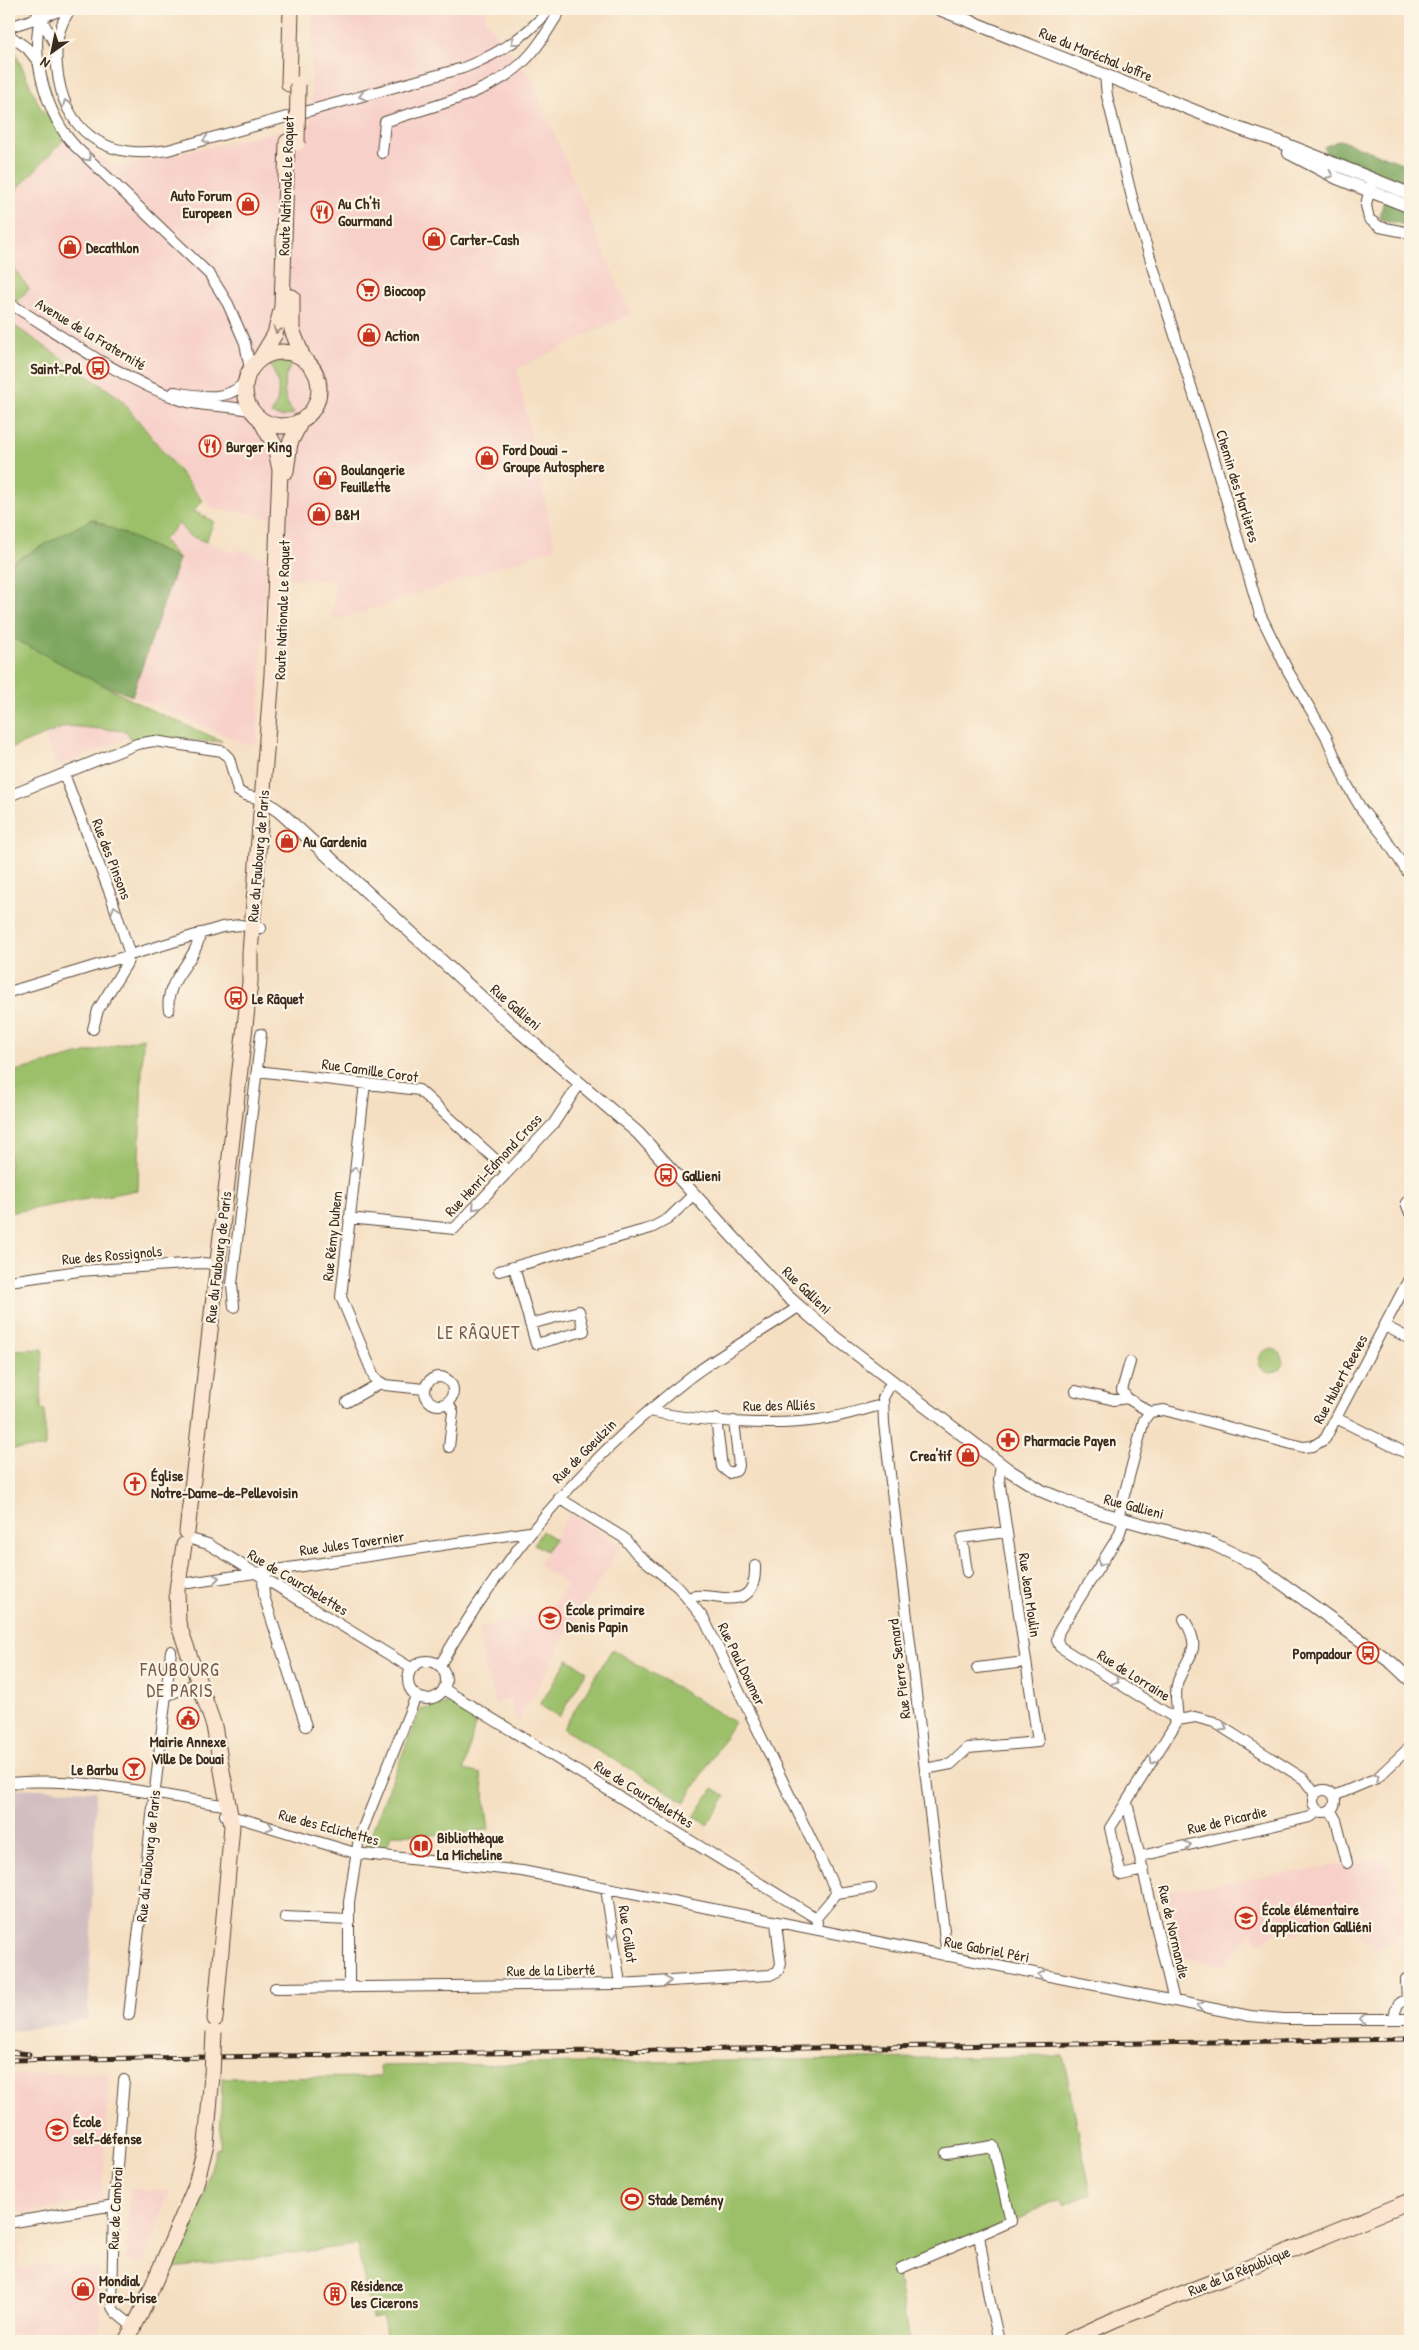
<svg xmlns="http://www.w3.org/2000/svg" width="1419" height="2350" font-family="'Patrick Hand',sans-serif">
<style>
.built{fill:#f7d0c9}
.industrial{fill:#d2bec1}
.green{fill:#9cc06a;stroke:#6c7544}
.forest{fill:#7da65e;stroke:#5c683e}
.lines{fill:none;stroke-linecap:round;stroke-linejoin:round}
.minor-casing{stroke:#574537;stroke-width:12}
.tertiary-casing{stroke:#574537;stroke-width:14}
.secondary-casing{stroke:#574537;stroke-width:17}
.minor{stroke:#fff;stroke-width:10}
.tertiary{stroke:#fff;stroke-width:12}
.secondary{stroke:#fce5d0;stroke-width:15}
.rail-casing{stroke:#3b2a1e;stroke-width:5}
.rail{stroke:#fcf5e5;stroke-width:3;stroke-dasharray:9;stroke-linecap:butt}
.secondary-bridge-casing{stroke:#574537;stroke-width:17;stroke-linecap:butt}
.secondary-bridge{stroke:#fce5d0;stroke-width:15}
.oneway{stroke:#a79f9a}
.oneway2{stroke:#9c8877}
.labels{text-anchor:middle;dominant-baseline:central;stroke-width:4.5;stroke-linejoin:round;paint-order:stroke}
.street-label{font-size:15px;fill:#3b2a1e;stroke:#fcf5e5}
.poi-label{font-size:15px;font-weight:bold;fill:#3b2a1e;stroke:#fcf5e5;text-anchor:start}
.quarter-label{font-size:18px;letter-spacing:1px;fill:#775a4c;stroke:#fcf5e5}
</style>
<rect width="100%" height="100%" fill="#fcf5e5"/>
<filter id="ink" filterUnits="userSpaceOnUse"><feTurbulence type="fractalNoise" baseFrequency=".02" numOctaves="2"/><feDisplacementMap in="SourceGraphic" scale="10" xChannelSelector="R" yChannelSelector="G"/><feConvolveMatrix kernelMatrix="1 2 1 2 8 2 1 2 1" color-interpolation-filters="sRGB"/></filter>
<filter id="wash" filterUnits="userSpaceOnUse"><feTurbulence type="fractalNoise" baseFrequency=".0096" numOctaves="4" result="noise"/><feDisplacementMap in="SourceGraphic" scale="20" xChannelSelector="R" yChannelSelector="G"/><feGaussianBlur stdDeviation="1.12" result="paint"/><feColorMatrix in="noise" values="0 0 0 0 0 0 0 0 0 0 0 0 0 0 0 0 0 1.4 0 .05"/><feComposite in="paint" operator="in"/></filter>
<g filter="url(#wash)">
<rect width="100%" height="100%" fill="#f5dfc2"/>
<path class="built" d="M313,9H486L485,20L530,76L630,314L517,369L555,548L357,614L333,620L335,581L266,577L257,744H245L132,696L179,559L162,540L179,523L188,535L235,553L237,548L267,559L271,518L210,507L120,398L9,322V310L28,289L9,261V198L70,133L116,168L311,124Z
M67,726L126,731L129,738L57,767L44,735Z
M570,1513L621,1546L556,1650L558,1652L518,1722L515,1720L511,1699L495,1703L488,1676H486L478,1627L549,1612L567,1584L538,1565L546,1552L534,1544L555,1539Z
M1385,1858L1410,1910V1949L1401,1935L1375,1950L1370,1941L1366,1943L1353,1922L1357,1920L1352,1910L1360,1906L1355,1898L1294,1936L1288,1927L1259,1943L1251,1930L1225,1965L1177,1956L1165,1892Z
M109,2073L102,2197L100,2200L9,2215V2075Z
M130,2189L170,2191L143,2263L126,2260Z
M19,2228V2268L64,2261L65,2270L98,2267L101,2330L9,2334V2231Z"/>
<path class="industrial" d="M9,1788L96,1791L88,2020L9,2032Z"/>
<path class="green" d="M9,50H14L41,109L70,133L9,198Z
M9,261L29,289L9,310Z
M9,322L120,398L203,501L193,511L214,521L206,542L188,535L179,524L163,540L179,559L92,519L9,564Z
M284,361L292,364C281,381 282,398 294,414L281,417L271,414C282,397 280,380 269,364Z
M9,636L147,708L222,741C192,743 162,734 132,741L126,731L67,726L9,749Z
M143,1038L138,1190L9,1213V1073Z
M43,1349L41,1402V1409L45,1410V1448L9,1449V1350Z
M1259 1361a12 12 0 1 1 24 0a12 12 0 1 1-24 0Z
M542,1531L555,1539L546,1551L534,1544Z
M612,1649L734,1722L685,1802L563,1729Z
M568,1659L587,1671L559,1717L540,1705Z
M454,1701L477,1716L464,1770L481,1774L489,1829L453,1835L391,1834L387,1848L366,1846L420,1710Z
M713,1788L726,1796L707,1825L694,1817Z
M1063,2056L1091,2194L1064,2205L1061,2199L897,2271L909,2341H387L383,2317L372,2319L357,2245L173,2268L202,2203L216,2149L220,2148L222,2078L381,2077L380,2066Z"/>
<path class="forest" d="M1340,140L1410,166V192L1328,159L1324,147Z
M1384,200L1410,211V226L1379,219Z
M92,519L179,559L132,696L96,682L9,636V564Z"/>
</g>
<g filter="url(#ink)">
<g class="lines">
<g class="minor-casing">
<path id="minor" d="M36,9L56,46
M71,9C58,25 55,46 57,67C63,132 106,161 168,150L463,68C497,55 526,37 550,9
M40,19C30,59 48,118 76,147L210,275L228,304L245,343L250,369
M9,27L66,9
M9,35L27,48L39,63
M1105,75L1107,96L1135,210L1213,455L1260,614L1288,671L1326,736L1346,783L1362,810L1383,835L1410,876
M382,153L385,122C427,107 488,95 521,64C538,49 549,28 561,9
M1371,184L1366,205L1369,219L1380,227L1410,233
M9,303C64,337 119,378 181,400C203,408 229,404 252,411
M174,392C198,396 229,403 245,381
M64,774L111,896L130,955L127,963L98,1010L93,1029
M9,796L137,744L154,741L222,751L229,758L238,791L245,795L263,800
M9,992L222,927L240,925L261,928
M169,1010C164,979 197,962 200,933
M257,1071L419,1090L508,1171
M365,1083L341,1297L375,1379L385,1385L424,1389
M1410,1198L1406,1203L1410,1213
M349,1218L454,1229L554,1123L580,1083
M514,1267L536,1344L584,1331L579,1311L530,1324
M499,1271L651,1228L668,1219L694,1194
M9,1281L79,1271L200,1263L218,1264
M234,1307L232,1284L261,1034
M1385,1326L1410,1339
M425 1391a14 14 0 1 1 28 0a14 14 0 1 1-28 0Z
M892,1381L883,1398L884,1423L947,1956
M1076,1391L1114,1400L1127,1398L1150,1412
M1127,1398L1122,1390L1130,1362
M347,1402L380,1383
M448,1402L453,1412L449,1447
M649,1411C696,1421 771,1427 818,1420C840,1417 861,1410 882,1405
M716,1419L722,1467L729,1473L736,1471L739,1466L734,1421
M1338,1419L1410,1455
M559,1498L624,1538L637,1554L678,1587L704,1619L837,1893L816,1918
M1118,1518L1144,1420L1150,1412L1164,1410L1303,1447L1313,1446L1325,1439L1410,1277
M1124,1520L1119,1535L1059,1631L1057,1640L1060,1647L1178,1720
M194,1540L208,1544L411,1668
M967,1572L962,1538L1006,1532
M263,1578L264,1596L306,1726
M178,1582L189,1583L529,1532
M688,1598C707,1587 757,1621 755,1566
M408 1680a19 19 0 1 1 38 0a19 19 0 1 1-38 0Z
M440,1665C505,1552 589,1455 693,1375C727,1350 764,1331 798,1307
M977,1668L1025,1662
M444,1689L816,1918L817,1923
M166,1696L199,1682
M1178,1720L1195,1717L1214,1722L1304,1779L1315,1794
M925,1769L951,1764L968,1748L1038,1742L999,1479L1001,1464
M9,1783C83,1776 156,1795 229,1806
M1313 1801a11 11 0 1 1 22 0a11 11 0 1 1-22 0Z
M1334,1796L1377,1778L1410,1747
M1127,1803L1174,2001
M1331,1811L1336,1820L1347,1863
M225,1815L246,1820L355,1853L522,1871L1250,2016L1284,2019H1410
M1141,1856L1310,1817L1319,1811
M1144,1870L1121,1875L1110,1828L1178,1720C1177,1707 1174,1693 1178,1681C1189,1652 1203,1651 1184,1619
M606,1888L620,1984
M837,1893L871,1888
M285,1917L349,1920
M1406,1979L1407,2000
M275,1988L620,1984L770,1975L778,1971L781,1964L776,1923
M349,1988V1902L359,1838L416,1696
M129,2015L171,1651
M1394,2019C1395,2009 1398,1999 1410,2001
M124,2080L114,2202L112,2307L115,2312L136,2329
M946,2153L993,2146L1011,2221L979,2235L989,2298L999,2341
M9,2223L114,2205
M901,2268L979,2235"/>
</g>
<g class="tertiary-casing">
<path id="tertiary" d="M939,9L1240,129L1280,142L1410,194
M1289,153L1337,178L1410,207
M263,800L280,812L505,1019L638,1133L787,1296L833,1336L1010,1471L1042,1491L1083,1508L1213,1544L1258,1566L1392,1663L1410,1680"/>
</g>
<g class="secondary-casing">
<path id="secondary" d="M289,84L291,9
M292,297V330L304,360
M245 389a37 37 0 1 1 74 0a37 37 0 1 1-74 0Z
M260,359L275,334L282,307L287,142
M286,471L290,443L301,421
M187,1532L250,982V953L272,675L280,470L275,446L260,419
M184,1545L177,1590L178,1623L214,1726L232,1826L215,2019
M126,2341L140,2315L195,2188L206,2144L212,2075
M1068,2341L1116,2319L1223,2278L1410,2201"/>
</g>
<use href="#minor" class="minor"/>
<use href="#tertiary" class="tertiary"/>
<use href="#secondary" class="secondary"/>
<g class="rail-casing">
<path id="rail" d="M9,2052L29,2054
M9,2060L1410,2039"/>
</g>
<use href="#rail" class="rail"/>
<g class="secondary-bridge-casing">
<path id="secondary-bridge" d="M297,143L298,84
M212,2075L214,2032"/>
</g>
<use href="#secondary-bridge" class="secondary-bridge"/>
</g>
<defs><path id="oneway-chevron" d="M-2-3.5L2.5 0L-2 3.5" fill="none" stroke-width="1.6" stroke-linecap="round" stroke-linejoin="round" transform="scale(1.25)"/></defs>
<g class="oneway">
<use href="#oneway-chevron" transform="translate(514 42) rotate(144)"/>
<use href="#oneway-chevron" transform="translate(362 96) rotate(165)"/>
<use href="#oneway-chevron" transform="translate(66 103) rotate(-113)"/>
<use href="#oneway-chevron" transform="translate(206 140) rotate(165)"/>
<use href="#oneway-chevron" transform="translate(88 158) rotate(44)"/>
<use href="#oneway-chevron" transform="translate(1330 175) rotate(25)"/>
<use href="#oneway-chevron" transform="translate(115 909) rotate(-108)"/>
<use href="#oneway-chevron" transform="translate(355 1170) rotate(-83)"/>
<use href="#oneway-chevron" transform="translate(475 1207) rotate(133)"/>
<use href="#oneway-chevron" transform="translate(1101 1563) rotate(122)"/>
<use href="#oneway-chevron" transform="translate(216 1578) rotate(-10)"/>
<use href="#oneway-chevron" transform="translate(1116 1681) rotate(32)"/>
<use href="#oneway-chevron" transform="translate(1224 1728) rotate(32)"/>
<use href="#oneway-chevron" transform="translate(1153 1761) rotate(121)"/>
<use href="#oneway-chevron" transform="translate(1376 1777) rotate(-32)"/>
<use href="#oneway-chevron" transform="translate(270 1827) rotate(17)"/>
<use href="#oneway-chevron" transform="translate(1188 1845) rotate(-13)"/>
<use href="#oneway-chevron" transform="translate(613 1936) rotate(82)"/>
<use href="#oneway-chevron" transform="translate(1041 1975) rotate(-169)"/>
<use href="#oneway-chevron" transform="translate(668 1981) rotate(-3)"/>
<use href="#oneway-chevron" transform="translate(1200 2006) rotate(-168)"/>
<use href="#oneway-chevron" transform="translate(1362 2019) rotate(180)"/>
</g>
<use class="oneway2" href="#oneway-chevron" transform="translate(277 330) rotate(110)"/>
</g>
<defs>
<g id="shop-ring" transform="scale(1.125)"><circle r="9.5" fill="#fcf5e5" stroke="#c8321e" stroke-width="1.5"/><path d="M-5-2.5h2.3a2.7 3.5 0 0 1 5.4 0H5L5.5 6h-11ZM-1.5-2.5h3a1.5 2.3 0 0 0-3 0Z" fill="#c8321e"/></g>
<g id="restaurant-ring" transform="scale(1.125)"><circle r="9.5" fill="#fcf5e5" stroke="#c8321e" stroke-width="1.5"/><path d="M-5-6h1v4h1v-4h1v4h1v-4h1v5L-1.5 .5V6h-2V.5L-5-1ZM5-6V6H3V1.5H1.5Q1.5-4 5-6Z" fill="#c8321e"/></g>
<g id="supermarket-ring" transform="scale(1.125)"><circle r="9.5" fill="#fcf5e5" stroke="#c8321e" stroke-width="1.5"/><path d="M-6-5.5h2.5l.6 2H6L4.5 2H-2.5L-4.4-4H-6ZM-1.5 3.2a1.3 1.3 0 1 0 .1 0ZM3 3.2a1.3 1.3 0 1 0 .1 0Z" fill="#c8321e"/></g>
<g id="bus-ring" transform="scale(1.125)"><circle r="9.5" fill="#fcf5e5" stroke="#c8321e" stroke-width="1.5"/><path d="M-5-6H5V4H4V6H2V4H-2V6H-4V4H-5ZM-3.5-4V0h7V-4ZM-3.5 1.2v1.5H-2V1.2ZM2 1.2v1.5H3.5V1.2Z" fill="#c8321e"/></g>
<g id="pharmacy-ring" transform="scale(1.125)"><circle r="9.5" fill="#fcf5e5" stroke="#c8321e" stroke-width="1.5"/><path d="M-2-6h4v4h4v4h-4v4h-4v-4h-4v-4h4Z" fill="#c8321e"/></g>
<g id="church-ring" transform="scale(1.125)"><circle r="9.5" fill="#fcf5e5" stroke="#c8321e" stroke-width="1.5"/><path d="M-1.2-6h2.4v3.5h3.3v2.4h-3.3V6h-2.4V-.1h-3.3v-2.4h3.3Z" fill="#c8321e"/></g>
<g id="school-ring" transform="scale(1.125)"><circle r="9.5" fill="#fcf5e5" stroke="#c8321e" stroke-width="1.5"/><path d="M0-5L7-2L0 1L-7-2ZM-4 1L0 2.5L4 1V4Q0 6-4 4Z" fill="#c8321e"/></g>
<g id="civic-ring" transform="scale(1.125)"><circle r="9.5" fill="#fcf5e5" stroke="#c8321e" stroke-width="1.5"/><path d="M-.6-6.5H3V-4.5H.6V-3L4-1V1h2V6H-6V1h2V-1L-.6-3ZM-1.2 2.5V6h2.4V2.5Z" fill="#c8321e"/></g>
<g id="bar-ring" transform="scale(1.125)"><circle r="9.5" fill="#fcf5e5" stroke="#c8321e" stroke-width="1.5"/><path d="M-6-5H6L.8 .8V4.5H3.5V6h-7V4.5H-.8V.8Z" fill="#c8321e"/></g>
<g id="library-ring" transform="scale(1.125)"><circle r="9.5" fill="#fcf5e5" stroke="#c8321e" stroke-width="1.5"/><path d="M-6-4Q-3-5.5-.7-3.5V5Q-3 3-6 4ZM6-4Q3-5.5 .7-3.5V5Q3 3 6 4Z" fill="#c8321e"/></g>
<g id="university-ring" transform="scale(1.125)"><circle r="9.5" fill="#fcf5e5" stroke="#c8321e" stroke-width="1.5"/><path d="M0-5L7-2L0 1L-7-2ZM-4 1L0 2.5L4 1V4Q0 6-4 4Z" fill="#c8321e"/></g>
<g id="stadium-ring" transform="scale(1.125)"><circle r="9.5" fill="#fcf5e5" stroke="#c8321e" stroke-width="1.5"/><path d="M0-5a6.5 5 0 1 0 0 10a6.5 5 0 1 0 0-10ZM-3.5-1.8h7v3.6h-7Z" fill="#c8321e"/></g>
<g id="building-ring" transform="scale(1.125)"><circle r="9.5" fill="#fcf5e5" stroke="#c8321e" stroke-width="1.5"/><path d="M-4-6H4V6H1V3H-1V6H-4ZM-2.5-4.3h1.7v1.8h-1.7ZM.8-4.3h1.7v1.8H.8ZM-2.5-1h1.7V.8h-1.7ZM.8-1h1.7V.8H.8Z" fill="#c8321e"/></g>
</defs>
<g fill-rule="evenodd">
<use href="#shop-ring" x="248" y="204"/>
<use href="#restaurant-ring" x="322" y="212"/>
<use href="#shop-ring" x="434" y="239"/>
<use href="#shop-ring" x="70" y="247"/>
<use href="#supermarket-ring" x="368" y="290"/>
<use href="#shop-ring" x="369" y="335"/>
<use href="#bus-ring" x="98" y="368"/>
<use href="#restaurant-ring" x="210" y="446"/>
<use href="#shop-ring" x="487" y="458"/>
<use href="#shop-ring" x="325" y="478"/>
<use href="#shop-ring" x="319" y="514"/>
<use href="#shop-ring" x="287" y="841"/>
<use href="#bus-ring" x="236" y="998"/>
<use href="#bus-ring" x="666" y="1175"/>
<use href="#pharmacy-ring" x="1008" y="1440"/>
<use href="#shop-ring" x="968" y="1455"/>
<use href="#church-ring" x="135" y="1484"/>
<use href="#school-ring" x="550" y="1618"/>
<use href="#bus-ring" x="1368" y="1653"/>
<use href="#civic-ring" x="188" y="1718"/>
<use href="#bar-ring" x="134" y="1769"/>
<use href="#library-ring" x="421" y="1846"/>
<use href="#school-ring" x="1246" y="1918"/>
<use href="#university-ring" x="57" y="2130"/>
<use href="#stadium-ring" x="632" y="2199"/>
<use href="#shop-ring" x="83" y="2289"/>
<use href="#building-ring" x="335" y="2294"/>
</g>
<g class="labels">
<g class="street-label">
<text transform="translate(1096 54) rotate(22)">Rue du Maréchal Joffre</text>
<text transform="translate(286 186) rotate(-88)">Route Nationale Le Raquet</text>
<text transform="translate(91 334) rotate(31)">Avenue de la Fraternité</text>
<text transform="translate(1238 486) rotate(73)">Chemin des Marlières</text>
<text transform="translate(282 610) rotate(-88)">Route Nationale Le Raquet</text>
<text transform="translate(258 856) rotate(-85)">Rue du Faubourg de Paris</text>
<text transform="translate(112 859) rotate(69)">Rue des Pinsons</text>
<text transform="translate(516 1007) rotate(41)">Rue Gallieni</text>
<text transform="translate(370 1070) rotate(8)">Rue Camille Corot</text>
<text transform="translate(493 1165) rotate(-47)">Rue Henri-Edmond Cross</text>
<text transform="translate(332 1236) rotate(-84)">Rue Rémy Duhem</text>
<text transform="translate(112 1255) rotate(-5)">Rue des Rossignols</text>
<text transform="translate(218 1257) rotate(-83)">Rue du Faubourg de Paris</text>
<text transform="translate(807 1290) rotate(44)">Rue Gallieni</text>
<text transform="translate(1340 1379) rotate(-62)">Rue Hubert Reeves</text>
<text transform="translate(779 1405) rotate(-1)">Rue des Alliés</text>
<text transform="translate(584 1451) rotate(-45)">Rue de Goeulzin</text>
<text transform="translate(1134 1506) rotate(15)">Rue Gallieni</text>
<text transform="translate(352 1543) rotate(-8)">Rue Jules Tavernier</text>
<text transform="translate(298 1582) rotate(31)">Rue de Courchelettes</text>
<text transform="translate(1030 1595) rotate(82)">Rue Jean Moulin</text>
<text transform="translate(742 1664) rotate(64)">Rue Paul Doumer</text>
<text transform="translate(899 1669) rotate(-97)">Rue Pierre Semard</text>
<text transform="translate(1134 1675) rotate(32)">Rue de Lorraine</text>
<text transform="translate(644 1794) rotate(32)">Rue de Courchelettes</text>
<text transform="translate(1227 1820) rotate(-13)">Rue de Picardie</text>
<text transform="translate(329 1827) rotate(15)">Rue des Eclichettes</text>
<text transform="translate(148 1856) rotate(-84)">Rue du Faubourg de Paris</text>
<text transform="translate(1174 1932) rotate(77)">Rue de Normandie</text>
<text transform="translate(628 1934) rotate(82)">Rue Coillot</text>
<text transform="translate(987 1949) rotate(11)">Rue Gabriel Péri</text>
<text transform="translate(551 1970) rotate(-1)">Rue de la Liberté</text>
<text transform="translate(115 2208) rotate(-87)">Rue de Cambrai</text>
<text transform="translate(1239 2271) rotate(-22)">Rue de la République</text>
</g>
<g class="poi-label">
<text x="232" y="195" text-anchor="end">Auto Forum<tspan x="232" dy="17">Europeen</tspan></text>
<text x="338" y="203">Au Ch'ti<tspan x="338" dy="17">Gourmand</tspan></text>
<text x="450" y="239">Carter-Cash</text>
<text x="86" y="247">Decathlon</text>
<text x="384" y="290">Biocoop</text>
<text x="385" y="335">Action</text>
<text x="82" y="368" text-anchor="end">Saint-Pol</text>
<text x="226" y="446">Burger King</text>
<text x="503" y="449">Ford Douai -<tspan x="503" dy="17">Groupe Autosphere</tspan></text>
<text x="341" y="469">Boulangerie<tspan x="341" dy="17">Feuillette</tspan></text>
<text x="335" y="514">B&amp;M</text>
<text x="303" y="841">Au Gardenia</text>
<text x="252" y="998">Le Râquet</text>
<text x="682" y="1175">Gallieni</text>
<text x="1024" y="1440">Pharmacie Payen</text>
<text x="952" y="1455" text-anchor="end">Crea'tif</text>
<text x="151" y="1475">Église<tspan x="151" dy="17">Notre-Dame-de-Pellevoisin</tspan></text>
<text x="566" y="1609">École primaire<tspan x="566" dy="17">Denis Papin</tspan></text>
<text x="1352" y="1653" text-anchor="end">Pompadour</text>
<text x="188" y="1741" text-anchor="middle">Mairie Annexe<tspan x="188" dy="17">Ville De Douai</tspan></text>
<text x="118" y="1769" text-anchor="end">Le Barbu</text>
<text x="437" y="1837">Bibliothèque<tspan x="437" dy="17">La Micheline</tspan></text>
<text x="1262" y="1909">École élémentaire<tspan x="1262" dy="17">d'application Galliéni</tspan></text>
<text x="73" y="2121">École<tspan x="73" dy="17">self-défense</tspan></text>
<text x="648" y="2199">Stade Demény</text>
<text x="99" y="2280">Mondial<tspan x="99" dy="17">Pare-brise</tspan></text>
<text x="351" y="2285">Résidence<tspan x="351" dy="17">les Cicerons</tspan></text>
</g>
<g class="quarter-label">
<text x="479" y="1332">LE RÂQUET</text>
<text x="180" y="1669">FAUBOURG<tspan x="180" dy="21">DE PARIS</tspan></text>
</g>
</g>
<rect width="1419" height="2350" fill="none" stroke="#fcf5e5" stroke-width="30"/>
<g transform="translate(52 52) rotate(213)" stroke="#fcf5e5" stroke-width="4" paint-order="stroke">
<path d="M0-4L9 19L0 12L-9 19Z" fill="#3b2a1e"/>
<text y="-8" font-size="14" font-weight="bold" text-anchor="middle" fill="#3b2a1e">N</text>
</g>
</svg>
